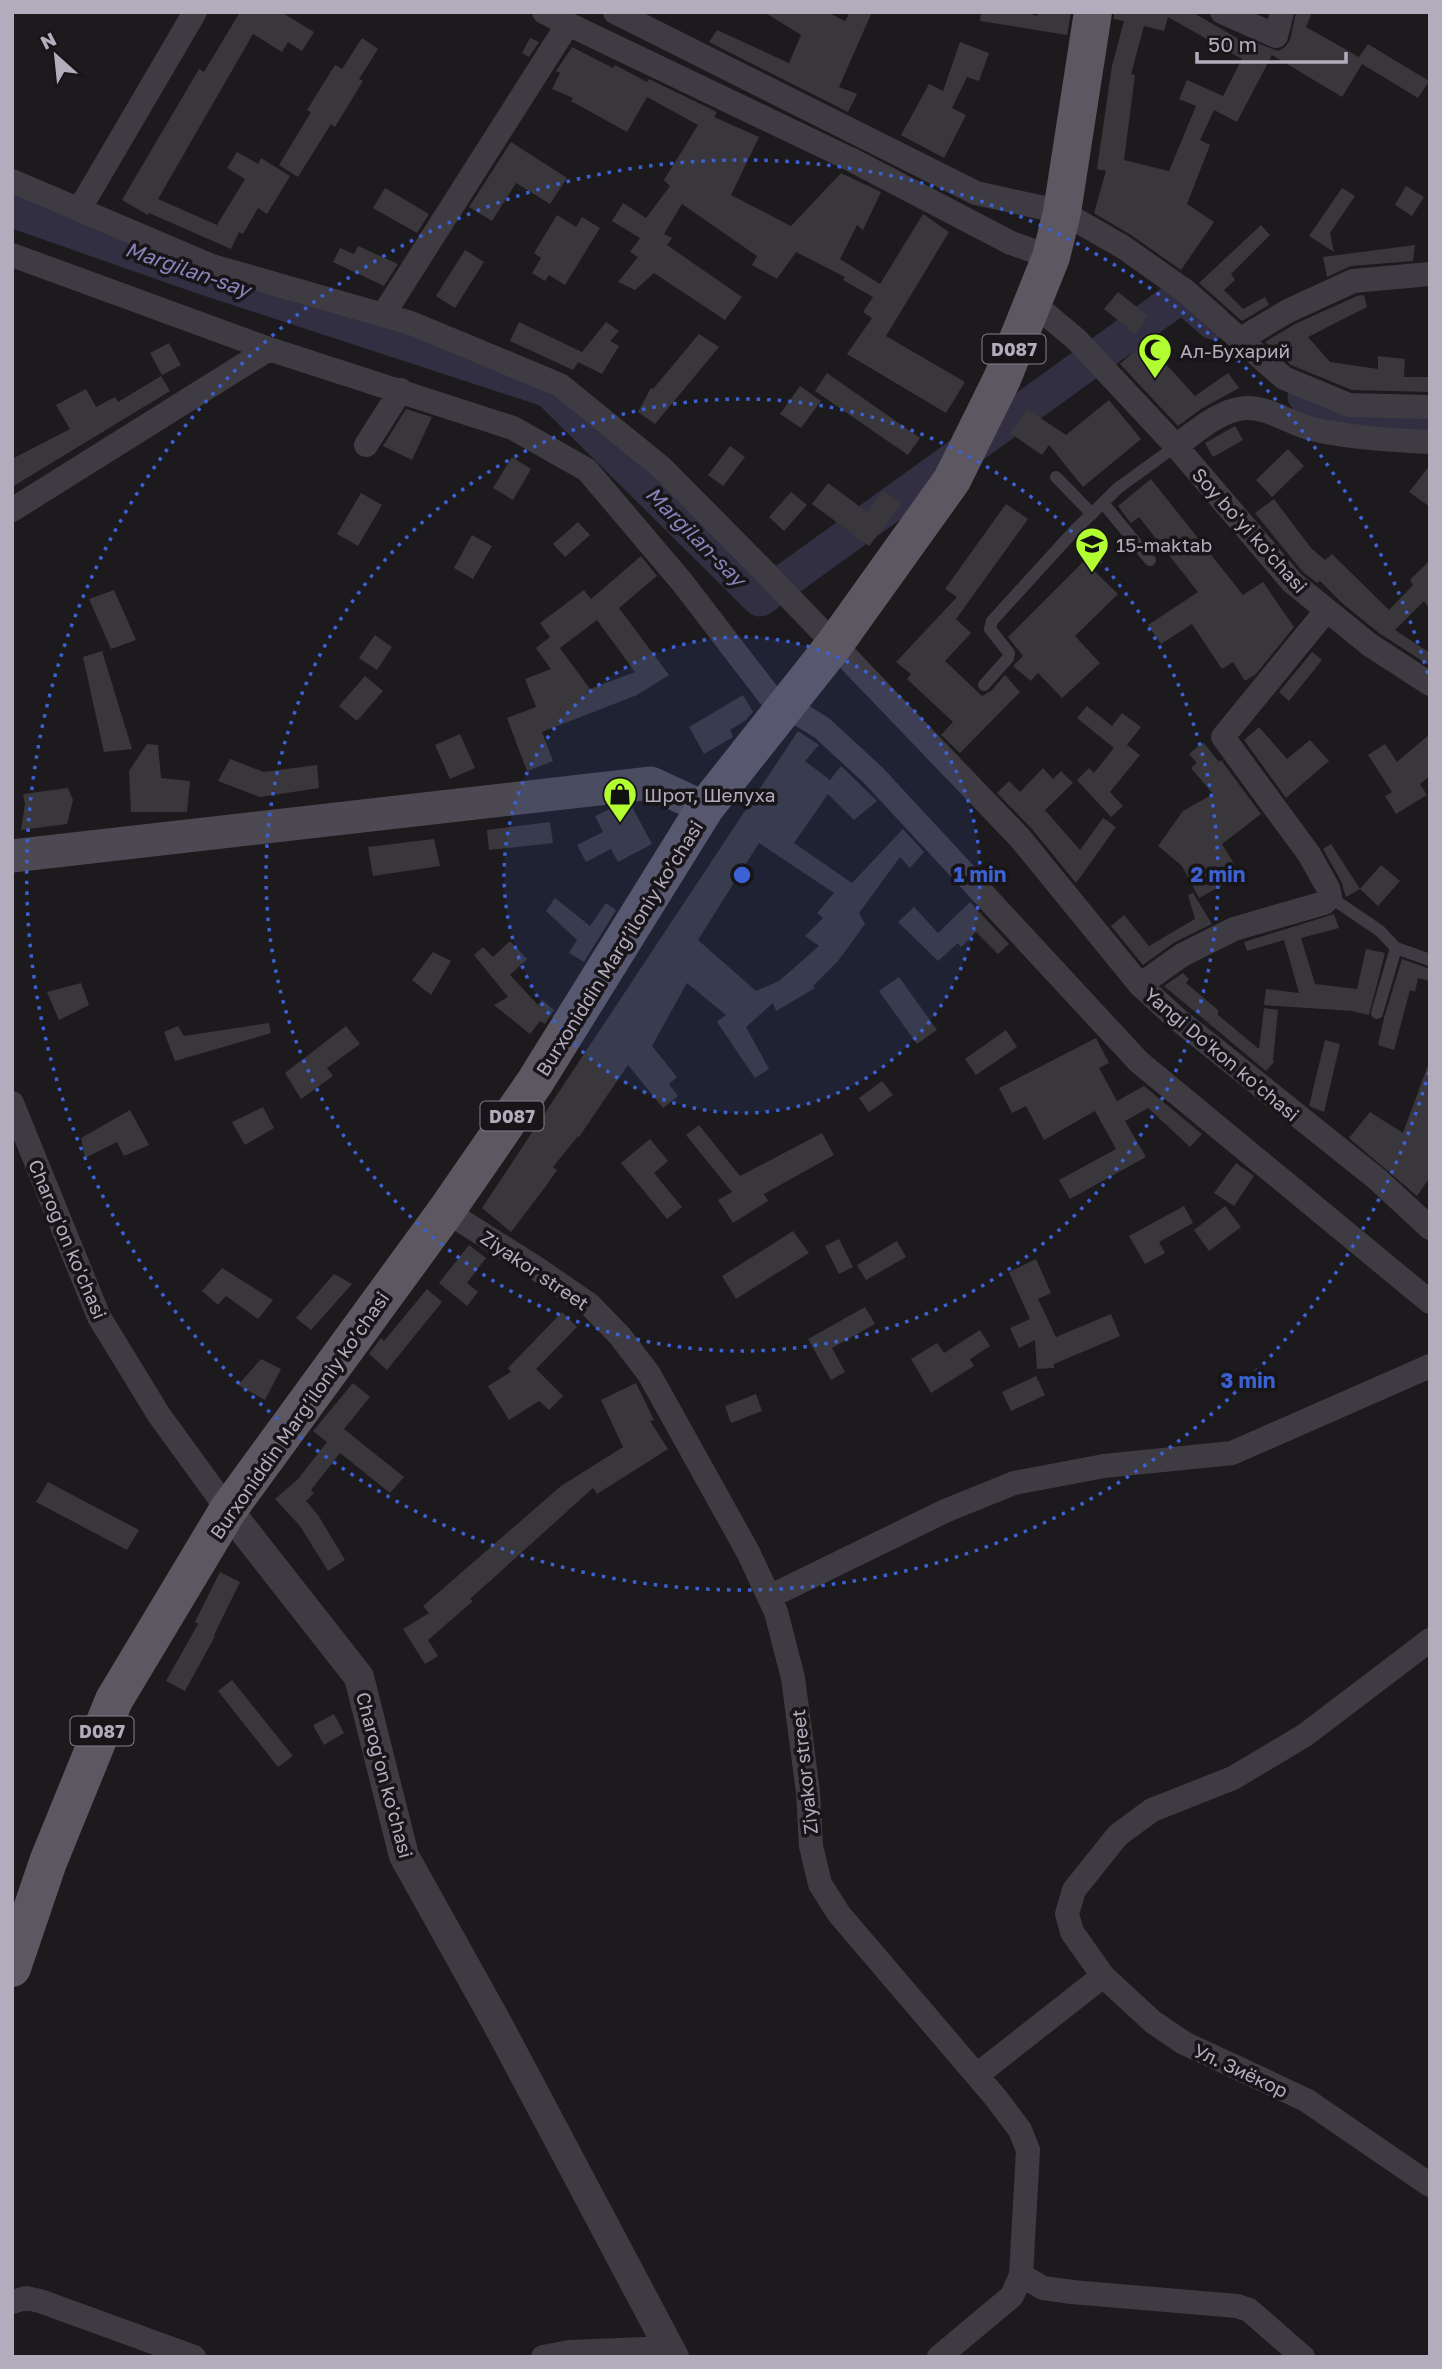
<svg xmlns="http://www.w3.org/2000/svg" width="1442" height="2369" font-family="'Golos Text',sans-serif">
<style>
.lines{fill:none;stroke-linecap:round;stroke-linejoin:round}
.river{stroke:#322f42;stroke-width:35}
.building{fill:#3a373c;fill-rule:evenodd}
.service{stroke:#3f3b42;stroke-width:12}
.minor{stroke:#3f3b42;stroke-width:24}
.tertiary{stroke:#3f3b42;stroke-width:30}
.secondary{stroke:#4d4952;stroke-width:33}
.primary{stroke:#5c5761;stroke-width:38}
.ring{fill:none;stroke:#3b61d3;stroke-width:3.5;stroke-dasharray:3.5 7}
.labels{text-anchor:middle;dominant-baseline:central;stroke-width:7;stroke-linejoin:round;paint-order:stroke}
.shield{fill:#171518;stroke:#847f8c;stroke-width:2}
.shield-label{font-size:18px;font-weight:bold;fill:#b3acbd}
.poi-label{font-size:19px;fill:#b3acbd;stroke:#171518;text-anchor:start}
.street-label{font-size:19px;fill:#b3acbd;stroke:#171518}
.water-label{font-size:21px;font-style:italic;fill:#8b81b9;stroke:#171518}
.centre{fill:#3b61d3;stroke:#171518;stroke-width:3.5}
.ring-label{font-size:21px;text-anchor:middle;font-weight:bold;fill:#3b61d3;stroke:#171518;stroke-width:7;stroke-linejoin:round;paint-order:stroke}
</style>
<rect width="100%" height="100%" fill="#1c1a1d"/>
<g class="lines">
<path class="river" d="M12,210L200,276L549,390L760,599L1182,295L1213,322
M1305,396L1348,418L1430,420"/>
</g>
<path class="building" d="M240,12H281L314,32L302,51L288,42L282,52L253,34L158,199L217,225L245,179L227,168L237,152L258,164L261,158L290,176L267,214L258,208L243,234L239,232L231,249L149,213L148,215L122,200L199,69L204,72Z
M764,12H827L845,21L850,12H872L839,87L857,94L848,112L709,42L717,30L789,63L801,35Z
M981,12H1024L1037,16L1038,12H1071L1067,35L980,21Z
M1114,12H1192L1249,45L1252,41L1278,51L1285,47L1290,40L1296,12H1312L1306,27L1359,57L1368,44L1429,81L1418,98L1362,64L1342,97L1272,55L1237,122L1214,110L1200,140L1210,145L1187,204L1214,222L1181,270L1131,235L1094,213L1106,171L1097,169L1112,66L1124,21L1114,19ZM1168,17L1242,59L1223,96L1187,80L1179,99L1196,106L1169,171L1124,160L1135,75L1131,74L1144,26L1164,31Z
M362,38L378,49L359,79L363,81L335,127L331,124L298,177L279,165L311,112L307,110L335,65L342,69Z
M530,38L539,42L529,57L522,53Z
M960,42L989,53L979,81L967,77L952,108L966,115L944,158L901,135L929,84L943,91Z
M572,47L613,68L615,65L647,82L649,79L717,112L714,117L759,137L731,195L791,226L841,173L881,192L863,230L857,225L840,259L880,284L923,214L949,232L886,336L965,382L946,413L847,354L872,318L863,312L873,297L843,280L845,277L796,252L777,279L752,265L757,256L682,204L664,234L672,238L667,245L742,297L725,320L654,273L635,290L618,282L638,257L630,252L640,238L612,221L623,203L646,218L670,186L664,180L698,125L647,97L627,132L571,101L573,98L552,89L560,73L556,71Z
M511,142L567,178L550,204L516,183L492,221L469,207Z
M1406,186L1424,197L1412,216L1395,205Z
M385,188L429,214L417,233L373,208Z
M1342,188L1355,196L1330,233L1334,252L1309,236Z
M557,215L576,227L582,217L600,228L565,285L549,275L545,281L532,273L541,258L534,253Z
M1261,225L1270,235L1231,274L1235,280L1224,290L1243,309L1265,297L1269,305L1242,321L1199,283Z
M1415,245L1413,261L1351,266L1327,277L1323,257Z
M358,246L398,264L384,286L333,262L340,248L354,254Z
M465,250L484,262L455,308L436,296Z
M1118,292L1148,316L1135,334L1104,309Z
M1364,295L1367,307L1308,337L1330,362L1378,369V356L1405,359L1404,377H1430V392L1352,390L1291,365L1265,342L1295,324L1357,296Z
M519,322L582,352L606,322L619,331L610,341L619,346L602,374L578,362L573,370L510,341Z
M699,334L719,347L655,424L638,412L651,388L653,389Z
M1145,341L1195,396L1228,373L1239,388L1201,409L1178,426L1120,364Z
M169,343L181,365L162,375L150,353Z
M827,373L920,438L908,455L815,391Z
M161,376L170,391L12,487V459L70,429L56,405L86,389L96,407L115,397L118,402Z
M800,386L821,401L801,428L780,414Z
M1109,400L1141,439L1083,487L1049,445L1042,455L1010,433L1027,409L1066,435Z
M406,409L432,417L412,460L383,446Z
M1235,426L1243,440L1213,457L1205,443Z
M730,446L745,457L723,486L708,475Z
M1288,449L1304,466L1272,497L1256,480Z
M512,457L531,469L513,500L493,488Z
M1430,465V507L1409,492Z
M1151,479L1243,595L1263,582L1294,627L1256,674L1245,681L1233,662L1222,669L1192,624L1161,644L1148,625L1198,592L1139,517L1131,523L1118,506Z
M828,483L867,512L883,490L902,504L869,546L812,504Z
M791,492L807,505L784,531L769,517Z
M361,493L382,505L358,546L337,534Z
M1274,499L1311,548L1325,560L1332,554L1389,610L1413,585L1410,580L1430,560V609L1424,601L1395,630L1430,653V666L1379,633L1342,603L1320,581L1317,583L1302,571L1255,513Z
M1006,504L1028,519L956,619L971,633L945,661L982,696L991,691L1005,675L1020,692L960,753L941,735L953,722L907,679L911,674L896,662L957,597L945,589Z
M578,522L590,535L565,557L553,544Z
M472,535L492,546L473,579L454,568Z
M641,556L657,576L619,608L669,675L637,695L542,732L553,761L527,771L507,718L536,707L525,679L551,669L536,648L550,637L540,623L584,590L591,599ZM597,620L635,672L590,689L560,648Z
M1084,561L1118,594L1075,636L1100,663L1062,698L1038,673L1031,681L1013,666L1023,656L1008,637Z
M114,590L136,640L111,649L89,599Z
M375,635L392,647L377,670L359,658Z
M102,651L132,749L104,752L83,657Z
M1312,652L1322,660L1289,701L1279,692Z
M365,676L383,691L357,721L339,706Z
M743,695L753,712L746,720L730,730L733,737L704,754L689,727Z
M1087,706L1112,726L1122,713L1141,727L1127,745L1140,755L1110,792L1123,806L1111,817L1077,780L1089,768L1094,773L1114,748L1077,718Z
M1259,727L1287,759L1310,740L1329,761L1286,798L1244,740Z
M798,731L819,745L805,761L830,780L841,766L877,801L854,820L828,794L794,843L852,883L903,829L924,852L910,868L900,857L859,913L865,924L838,961L813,986L815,988L776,1011L773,1003L746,1027L769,1069L755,1078L717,1022L726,1015L687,983L652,1046L677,1077L669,1084L678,1096L663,1108L628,1065L579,1137L578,1136L553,1167L557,1170L546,1186L511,1232L482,1208ZM759,843L834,893L817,913L823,918L805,936L819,946L779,981L756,991L698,940Z
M460,734L475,768L450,779L435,745Z
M1430,734V776L1420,784L1427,795L1396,814L1385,796L1392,792L1368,755L1385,744L1397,762Z
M1203,742L1219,762L1221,760L1261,814L1222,844L1241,875L1199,898L1182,866L1158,846L1183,811L1213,794L1191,768L1197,763L1189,754Z
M147,744L158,745L161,778L190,781L187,812H131L129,771Z
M230,759L264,772L317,765L319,788L260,797L218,781Z
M1043,768L1053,779L1061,771L1073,783L1045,810L1080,850L1103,818L1116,827L1076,883L1032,829L997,793L1009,781L1020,792Z
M68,788L73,800L67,824L21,830L25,804L23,794Z
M631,805L652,844L618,862L611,849L586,862L577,845L603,832L595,816L614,807Z
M550,822L553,843L489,850L487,830Z
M434,839L440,866L373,876L368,847Z
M1331,844L1360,889L1346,897L1341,881L1323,849Z
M1381,865L1400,881L1378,906L1360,889Z
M1193,893L1212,924L1175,942L1143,965L1111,926L1124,915L1149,946L1195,919L1188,895Z
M555,898L590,926L606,903L616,910L584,962L569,953L577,940L546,911Z
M970,902L1009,944L998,954L976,932L961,947L958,943L938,961L898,922L914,907L938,933Z
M1334,914L1339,928L1301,938L1315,984L1357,989L1366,949L1385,953L1369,1015L1352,1011L1264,1005L1266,989L1299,993L1284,940L1247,951L1244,942Z
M510,941L527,959L510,975L538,1005L542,1000L554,1010L545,1024L540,1021L530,1034L494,1005L508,997L474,955L483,947L493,957Z
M433,952L451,961L431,995L412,980Z
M1402,959L1430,969V981L1418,978L1415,992L1410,990L1394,1050L1378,1045L1384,1018Z
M1183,973L1189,979L1186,983L1218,1010V1015L1259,1049L1264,1008L1278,1010L1273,1060L1274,1062L1266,1071L1164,986Z
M899,977L937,1030L917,1044L879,991Z
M81,983L89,1005L59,1020L47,992Z
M269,1023L271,1033L175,1061L164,1032L178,1026L184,1036Z
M346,1026L360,1044L327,1068L333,1076L301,1099L285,1073Z
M1006,1030L1017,1047L976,1075L965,1059Z
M1096,1038L1109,1063L1099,1068L1117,1101L1144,1086L1202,1134L1190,1147L1148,1108L1125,1121L1146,1157L1070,1199L1059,1180L1116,1149L1095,1111L1044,1140L1026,1106L1012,1113L999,1088Z
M1325,1040L1340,1044L1324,1112L1309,1106Z
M1428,1065L1430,1177L1417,1196L1349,1138L1370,1112L1403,1133Z
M882,1081L893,1095L869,1112L859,1098Z
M263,1107L274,1128L245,1145L232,1122Z
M130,1110L149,1145L124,1156L117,1142L85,1158L81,1138Z
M699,1125L740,1176L822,1133L834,1155L764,1194L768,1201L733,1223L718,1200L732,1192L686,1135Z
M650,1139L668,1161L654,1173L682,1207L667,1219L621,1163Z
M1236,1163L1254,1176L1234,1206L1214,1193Z
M1184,1206L1193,1223L1159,1242L1165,1253L1145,1264L1129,1236Z
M1225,1206L1241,1227L1209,1251L1194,1230Z
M793,1231L809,1253L736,1299L722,1276Z
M839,1239L853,1267L839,1274L825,1246Z
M897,1241L906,1257L866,1280L857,1265Z
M469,1245L486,1258L467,1283L478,1292L467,1306L439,1283Z
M1036,1259L1051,1293L1038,1299L1056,1337L1111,1314L1120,1336L1054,1364V1368L1037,1369L1035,1340L1019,1348L1010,1328L1030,1319L1009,1272Z
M222,1268L273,1300L258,1319L226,1296L218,1305L202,1291Z
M334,1274L352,1284L311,1330L296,1318Z
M427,1289L442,1302L387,1370L369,1354L381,1338L384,1341Z
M865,1307L875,1324L832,1348L845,1372L831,1380L808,1339Z
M562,1312L577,1327L536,1369L563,1396L549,1410L539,1401L509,1420L488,1386L511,1372L508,1368Z
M980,1330L990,1346L970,1359L974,1366L931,1393L911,1359L937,1343L944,1353Z
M261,1359L281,1369L265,1400L238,1385Z
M1036,1376L1045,1395L1011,1411L1002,1392Z
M353,1383L370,1397L344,1429L404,1477L390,1493L340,1453L311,1490L314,1493L306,1501L318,1515L345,1560L328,1571L300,1526L275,1499L298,1479L327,1442L313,1431Z
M636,1383L654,1420L650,1421L668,1449L597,1494L593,1488L470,1599L473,1601L428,1640L438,1656L425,1664L403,1629L429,1613L423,1606L561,1486L623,1447L601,1400Z
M756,1394L762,1411L731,1423L725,1406Z
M48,1482L139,1530L127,1550L36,1502Z
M220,1572L240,1582L214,1635L215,1636L185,1691L166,1681L198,1624L195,1622Z
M232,1680L293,1756L278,1767L218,1691Z
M334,1714L344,1733L324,1745L313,1725Z"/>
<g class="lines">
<path class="service" d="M1056,477L1092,514
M1103,503L1150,560
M984,685L1008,658L1009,653L990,629L992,621L1074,531L1118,488L1176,446
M1330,897L1380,931L1396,948L1377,1013
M1396,948L1430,960"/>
<path class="minor" d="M615,12L976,193L1062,212L1123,247L1184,290L1284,378L1349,405L1430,407
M1222,12L1276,36L1282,12
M568,24L852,160L1011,243L1051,257
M12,181L212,266L411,323L560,385L661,467L766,573L1020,838L1140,985L1176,1018L1377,1179L1430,1228
M79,210L195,12
M12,255L269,349
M1033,303L1077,340L1176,446C1197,431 1219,410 1246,408C1269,407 1291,424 1312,429C1351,438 1390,440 1430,442
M383,315L568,24L544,12
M1239,340L1288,311L1353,281L1430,274
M366,445L401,390
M1176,446L1292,582L1370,645L1430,684
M12,510L269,349L513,428L587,470L682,582L781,711L801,715L822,728L874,776L1139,1062L1430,1302
M1140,985L1182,955L1234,929L1324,903L1330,897L1328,888L1309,854L1223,737L1326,611
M12,1103L99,1317L159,1415L228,1510
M446,1211L539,1270L590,1305L620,1336L649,1374L748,1552L776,1612L793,1678L808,1792L811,1846L820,1884L839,1914L996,2098L1020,2130L1028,2150L1021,2275L1012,2296L939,2357
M769,1597L945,1511L1014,1483L1104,1466L1232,1453L1430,1366
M1430,1640L1305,1735L1233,1778L1152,1810L1118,1835L1074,1890L1067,1914L1072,1932L1103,1976L1153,2022L1184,2043L1306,2100L1430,2185
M977,2075L1103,1976
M1021,2275L1043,2288L1072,2292L1237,2306L1249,2310L1303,2357
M12,2302L26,2298L40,2301L194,2357
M543,2357L569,2352L670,2348"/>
<path class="tertiary" d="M228,1510L359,1677L404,1856L497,2023L674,2357"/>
<path class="secondary" d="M12,856L651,783L705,808"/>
<path class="primary" d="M12,1968L48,1862L114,1700L228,1510L446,1211L535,1082L705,808L834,645L952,480L1002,379L1051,257L1062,212L1093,12"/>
</g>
<circle cx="742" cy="875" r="238" fill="#3b61d3" fill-opacity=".12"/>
<g class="ring">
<circle cx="742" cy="875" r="238"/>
<circle cx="742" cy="875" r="476"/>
<path d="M1429 1072A715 715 0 1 1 1429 678"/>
</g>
<defs>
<g id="mosque-pin" transform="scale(1.75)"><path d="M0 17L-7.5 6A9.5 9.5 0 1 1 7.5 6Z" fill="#b2fd31" stroke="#171518"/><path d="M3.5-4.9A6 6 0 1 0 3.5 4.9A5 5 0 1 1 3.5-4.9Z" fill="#111"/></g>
<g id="school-pin" transform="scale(1.75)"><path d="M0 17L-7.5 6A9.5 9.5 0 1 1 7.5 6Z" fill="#b2fd31" stroke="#171518"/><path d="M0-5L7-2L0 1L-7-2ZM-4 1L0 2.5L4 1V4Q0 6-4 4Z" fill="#111"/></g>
<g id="shop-pin" transform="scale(1.75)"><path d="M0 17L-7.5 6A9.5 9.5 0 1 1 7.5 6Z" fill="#b2fd31" stroke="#171518"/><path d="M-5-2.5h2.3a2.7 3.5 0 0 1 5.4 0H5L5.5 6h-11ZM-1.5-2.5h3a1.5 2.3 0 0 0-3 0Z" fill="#111"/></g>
</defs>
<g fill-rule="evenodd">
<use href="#mosque-pin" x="1155" y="350"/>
<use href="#school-pin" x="1092" y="544"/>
<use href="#shop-pin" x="620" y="794"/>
</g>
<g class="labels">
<g class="shield">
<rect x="982.5" y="334.5" width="63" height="29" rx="5"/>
<rect x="480.5" y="1101.5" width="63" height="29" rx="5"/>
<rect x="70.5" y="1716.5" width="63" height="29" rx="5"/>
</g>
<g class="shield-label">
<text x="1014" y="349">D087</text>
<text x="512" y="1116">D087</text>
<text x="102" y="1731">D087</text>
</g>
<g class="poi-label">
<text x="1180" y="350">Ал-Бухарий</text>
<text x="1116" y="544">15-maktab</text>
<text x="644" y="794">Шрот, Шелуха</text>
</g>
<g class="street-label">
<text transform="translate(1250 530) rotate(48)">Soy bo'yi ko'chasi</text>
<text transform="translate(619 948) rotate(-58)">Burxoniddin Marg’iloniy ko’chasi</text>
<text transform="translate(1222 1054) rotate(40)">Yangi Do'kon ko'chasi</text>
<text transform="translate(68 1239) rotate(67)">Charog'on ko'chasi</text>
<text transform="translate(535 1270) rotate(34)">Ziyakor street</text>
<text transform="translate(299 1415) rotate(-55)">Burxoniddin Marg’iloniy ko’chasi</text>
<text transform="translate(804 1772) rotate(-96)">Ziyakor street</text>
<text transform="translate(385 1775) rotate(75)">Charog'on ko'chasi</text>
<text transform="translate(1241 2070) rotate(25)">Ул. Зиёкор</text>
</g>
<g class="water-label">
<text transform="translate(188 269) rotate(19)">Margilan-say</text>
<text transform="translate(696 536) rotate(45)">Margilan-say</text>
</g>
</g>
<circle cx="742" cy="875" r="10" class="centre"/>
<g class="ring-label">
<text x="980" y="882">1 min</text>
<text x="1218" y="882">2 min</text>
<text x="1248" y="1388">3 min</text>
</g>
<rect width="1442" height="2369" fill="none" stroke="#b3acbd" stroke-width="28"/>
<g transform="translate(56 56) rotate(333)" stroke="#171518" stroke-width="5" paint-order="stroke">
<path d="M0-5L12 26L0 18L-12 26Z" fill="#b3acbd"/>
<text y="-10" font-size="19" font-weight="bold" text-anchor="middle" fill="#b3acbd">N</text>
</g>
<path d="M1197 52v10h149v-10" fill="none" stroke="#b3acbd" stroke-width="3.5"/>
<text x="1208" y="52" font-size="21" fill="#b3acbd" stroke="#171518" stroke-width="5" paint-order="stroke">50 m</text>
</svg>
